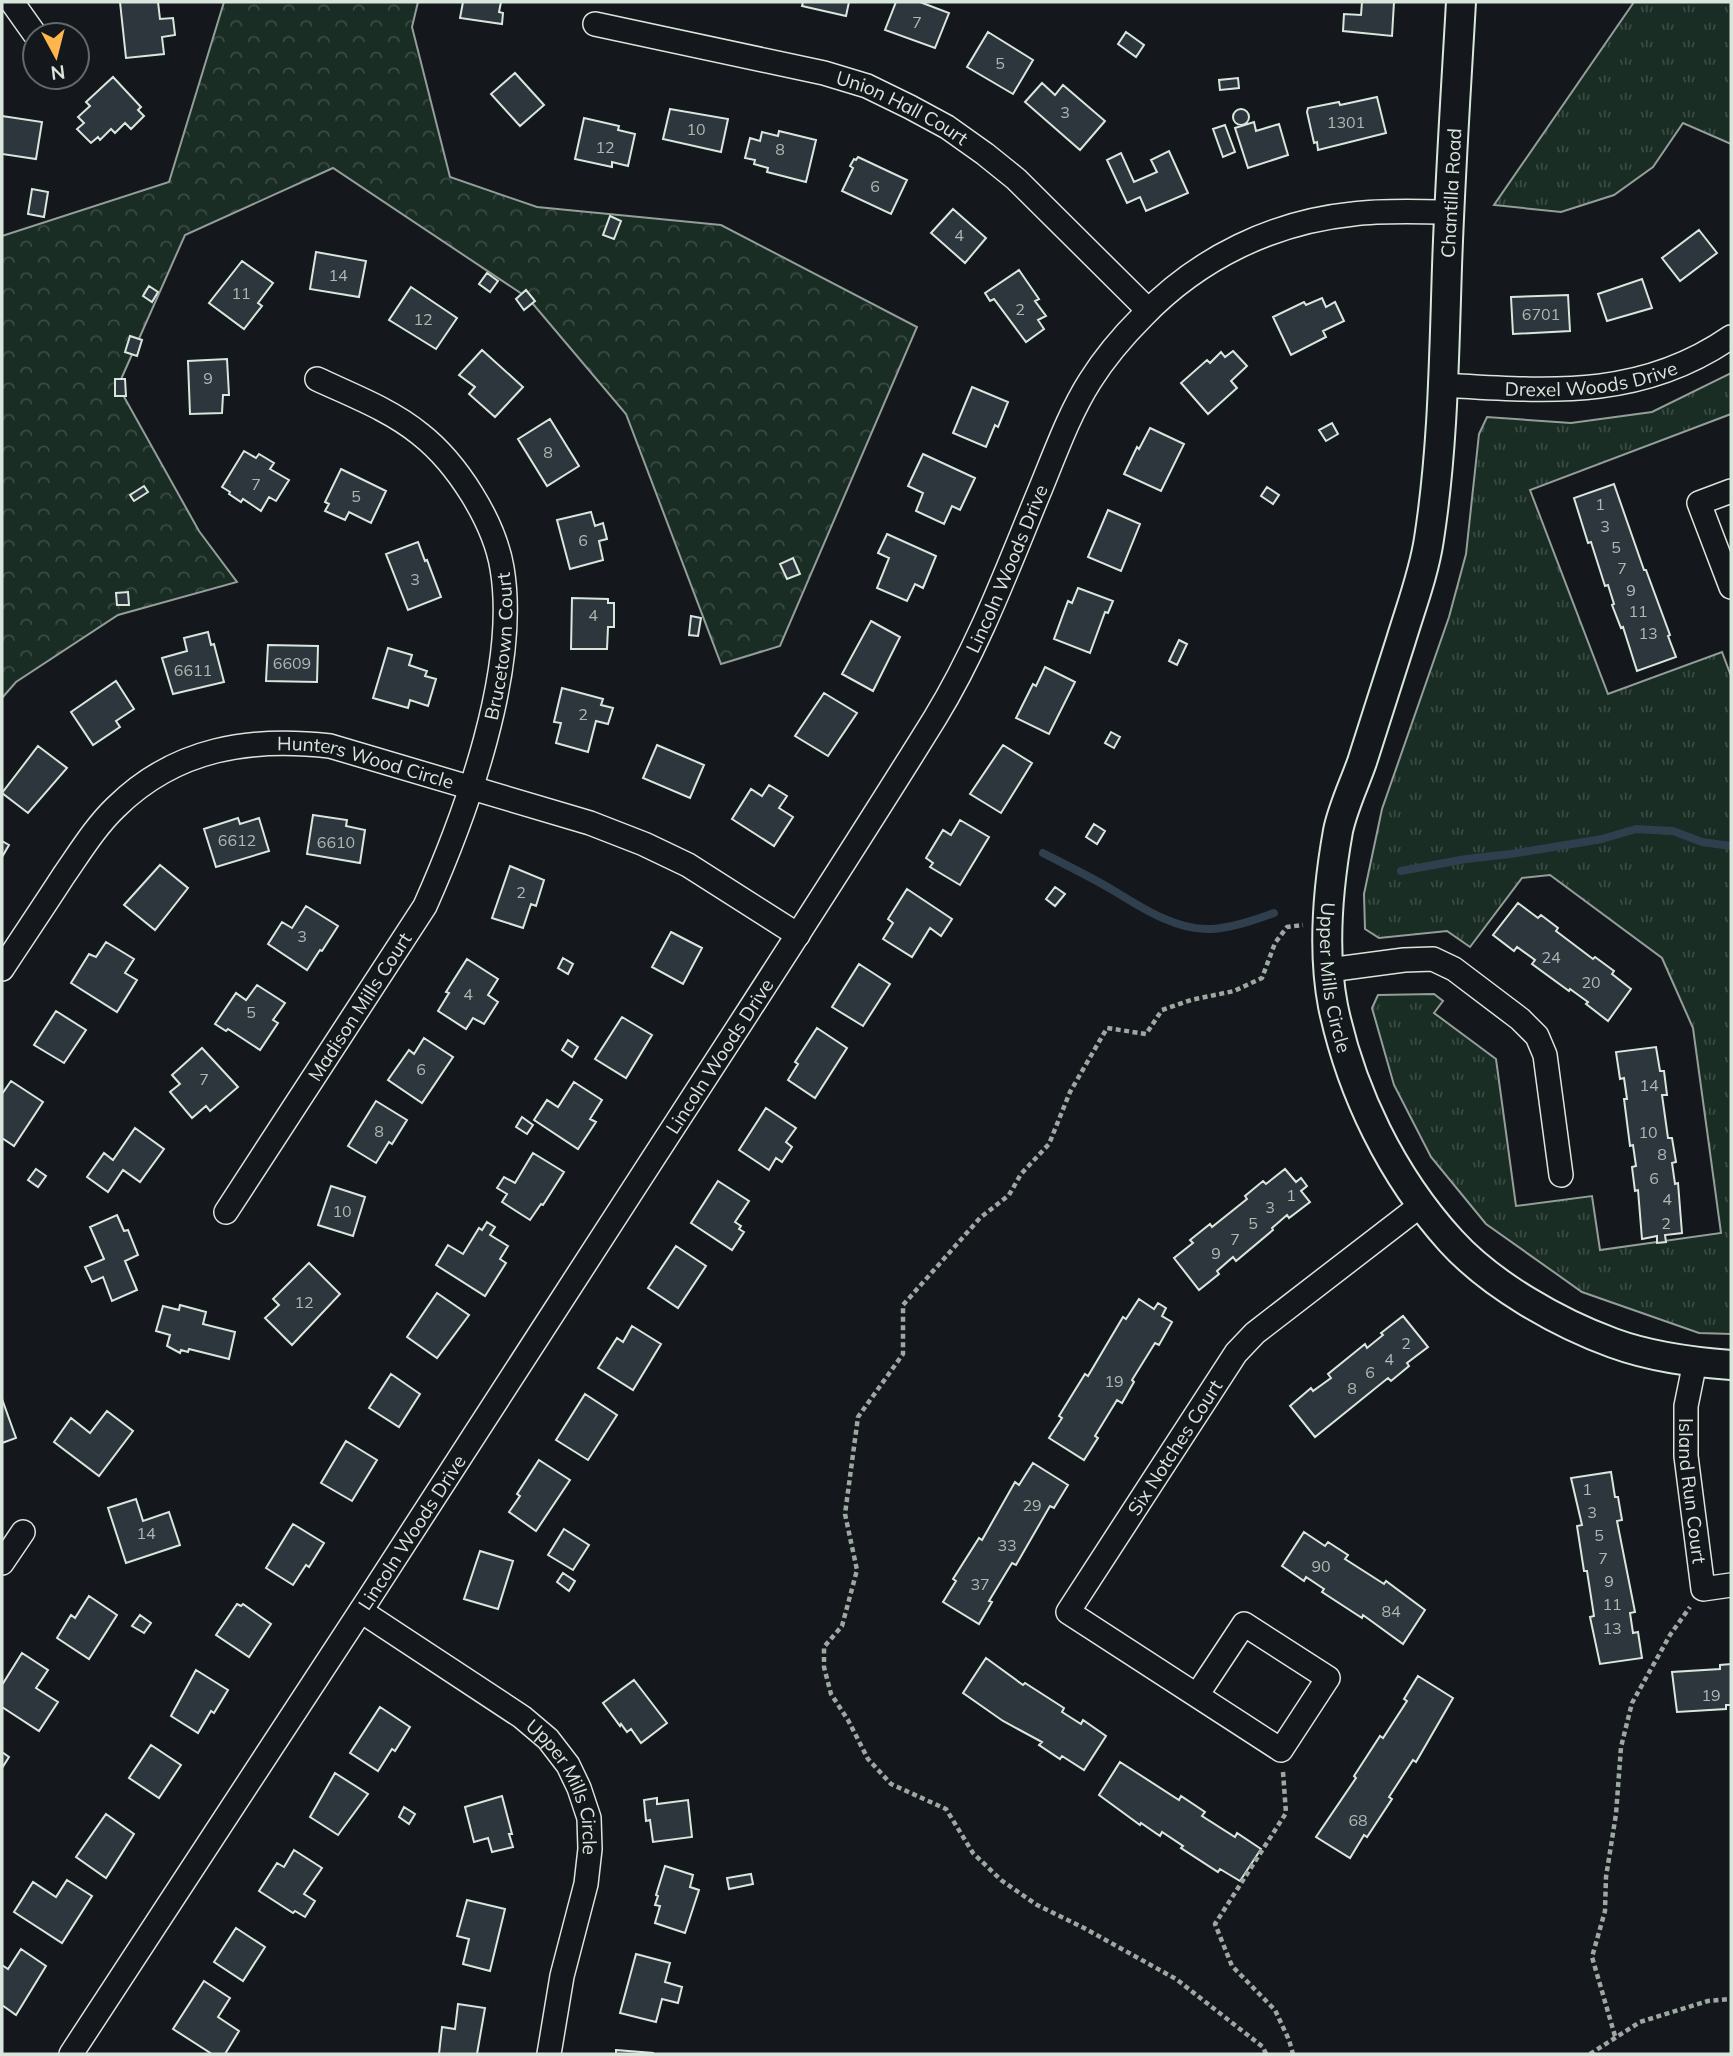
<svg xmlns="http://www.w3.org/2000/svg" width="1733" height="2056" font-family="Mulish,sans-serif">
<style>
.forest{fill:url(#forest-crowns);stroke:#939e99;stroke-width:2}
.park{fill:url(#park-tufts);stroke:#939e99;stroke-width:2}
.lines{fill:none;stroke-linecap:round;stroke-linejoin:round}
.stream{stroke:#2f3f4d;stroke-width:8}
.building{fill:#2c363c;stroke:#d8e6dc;stroke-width:2}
.minor-casing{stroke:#d8e6dc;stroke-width:26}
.tertiary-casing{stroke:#d8e6dc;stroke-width:32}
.path{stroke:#9da8a2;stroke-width:4.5;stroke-dasharray:5 3.5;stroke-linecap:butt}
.minor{stroke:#14181c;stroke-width:23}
.tertiary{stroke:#14181c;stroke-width:28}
.labels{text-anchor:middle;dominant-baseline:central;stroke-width:5;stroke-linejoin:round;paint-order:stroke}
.number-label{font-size:16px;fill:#adbab4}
.street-label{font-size:19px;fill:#d8e6dc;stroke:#14181c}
</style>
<defs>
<pattern id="forest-crowns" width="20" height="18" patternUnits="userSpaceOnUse" patternTransform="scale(1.75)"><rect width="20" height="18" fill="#1a2d24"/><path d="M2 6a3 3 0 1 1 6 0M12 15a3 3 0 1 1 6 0" fill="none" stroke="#3b4b43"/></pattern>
<pattern id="park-tufts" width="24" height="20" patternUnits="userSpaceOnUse" patternTransform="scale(1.75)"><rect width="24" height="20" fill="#1a2d24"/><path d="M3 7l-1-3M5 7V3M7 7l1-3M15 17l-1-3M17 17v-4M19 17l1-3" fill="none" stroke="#3b4b43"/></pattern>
</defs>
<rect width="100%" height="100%" fill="#14181c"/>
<path class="forest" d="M224,2H418L412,27L450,177L537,207L721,225L917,327L780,646L721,664L626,414L528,298L333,168L185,235L118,386L199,531L237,582L118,615L16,682L2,698V236L169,182Z"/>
<path class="park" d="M1634,2H1731V144L1683,123L1653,167L1614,195L1561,212L1494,205Z
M1731,373V414L1530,490L1608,694L1722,652L1731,676V1334L1699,1333L1582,1292L1486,1224L1431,1157L1394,1085L1372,1008L1378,995L1434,994L1443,1001L1434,1013L1496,1059L1516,1206L1592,1196L1600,1250L1721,1233L1693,1028L1662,958L1550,875L1522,878L1470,947L1447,931L1379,938L1365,929L1364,894L1382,809L1449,617L1466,554L1479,434L1487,417L1571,423L1652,412Z"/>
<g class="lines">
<path class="stream" d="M1043,853C1066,865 1089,876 1111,889C1139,906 1176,931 1211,929C1232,928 1254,920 1274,913
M1401,871L1466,859L1511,854L1602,839L1636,829L1673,831L1702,842L1731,846"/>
</g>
<path class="building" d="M120,2H158L160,19L173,18L175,35L162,37L164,54L126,58Z
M463,2H501L499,12L503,13L502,24L460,18Z
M803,2H849L846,16L802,6Z
M896,2H920L949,13L935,48L885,30Z
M1362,2H1394L1392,36L1343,31L1344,14L1361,15Z
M988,32L1033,60L1013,94L967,67Z
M1126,32L1144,45L1136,57L1118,44Z
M515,73L544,105L520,126L491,94Z
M113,77L141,107L138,110L144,116L131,129L125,123L115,133L111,129L100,140L98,137L91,143L77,129L84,123L78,117L90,106L86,102Z
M1238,78L1239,88L1220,90L1219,80Z
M1042,83L1055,95L1063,85L1105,121L1080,150L1025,102Z
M1377,97L1386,133L1318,150L1317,142L1314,143L1307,112L1308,108L1339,102L1340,105Z
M1233 117a8 8 0 1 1 16 0a8 8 0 1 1-16 0Z
M670,109L728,119L721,152L663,139Z
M2,116L42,122L36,159L2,154Z
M584,118L619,126L618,130L635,134L628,166L612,162V167L575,159Z
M1254,122L1256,131L1279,124L1288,155L1248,168L1235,128Z
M1225,125L1235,152L1223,157L1213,129Z
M779,131L816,140L806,182L767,172L768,168L754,164L755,160L745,158L750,138L760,141L762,132L778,136Z
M1169,151L1188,193L1146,211L1140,197L1127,203L1107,160L1121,153L1134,182L1157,172L1151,160Z
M858,157L907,180L891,214L842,191L853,168L850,166L854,159L856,160Z
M32,189L48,192L44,217L28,214Z
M953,209L986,238L965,263L931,233Z
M610,216L621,221L614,239L603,235Z
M1699,230L1717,253L1680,281L1662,258Z
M316,252L366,261L359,297L310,289Z
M242,261L273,283L258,303L262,306L244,329L209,303Z
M1019,270L1039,299L1035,301L1046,316L1038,320L1044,329L1026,342L994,299L990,301L985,293Z
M487,273L498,281L490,292L479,284Z
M1642,279L1652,308L1607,321L1598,294Z
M149,286L158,292L152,302L143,296Z
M411,287L457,318L436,349L389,320Z
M526,290L535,301L524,310L516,299Z
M1568,295L1570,331L1513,334L1511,297Z
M1322,298L1326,307L1335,302L1344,321L1323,331L1326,337L1291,355L1273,317L1304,302L1306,305Z
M130,336L142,340L137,356L125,352Z
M482,350L523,387L495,417L469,394L475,387L459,375Z
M1233,351L1247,366L1231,381L1237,388L1208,414L1181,383L1207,360L1210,363L1221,352L1225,357Z
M227,359L229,395H223L222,413L190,414L188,361Z
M115,379H125L126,396H115Z
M972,387L1008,402L998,427L995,425L986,447L953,433Z
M550,419L579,466L547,486L518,439Z
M1332,423L1338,434L1326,441L1319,430Z
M1150,428L1184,444L1161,491L1124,474L1137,447L1139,449Z
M244,451L256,458L259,454L274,463L270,469L289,480L276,501L269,497L261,511L243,499L241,502L229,494L230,492L222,487Z
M923,454L975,478L960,510L952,506L944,524L916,511L923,493L908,486Z
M341,469L386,491L371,523L349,512L345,520L325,511L329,504L325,502Z
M1614,484L1644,570H1646L1670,635L1668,636L1676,657L1637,671L1623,627L1621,628L1612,605L1614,604L1608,585L1605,586L1591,542L1588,543L1574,498Z
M144,486L148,492L134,501L130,495Z
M1267,487L1279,495L1273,504L1261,496Z
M1108,510L1140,524L1121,571L1088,557Z
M591,512L595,526L603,523L607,539L599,541L603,560L570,569L557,520Z
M887,534L936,556L923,588L915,584L907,601L877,588L889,558L878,553Z
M418,542L425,561L427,560L441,597L408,610L386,554Z
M793,558L800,574L787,579L780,564Z
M1078,588L1113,601L1108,613L1105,612L1090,653L1054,639L1068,601L1072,603Z
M128,592L129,605H117L116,593Z
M572,598L608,599V603H614V627H608L607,649H571Z
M691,616L701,618L698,636L689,635Z
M871,621L900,637L873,691L842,674Z
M208,632L211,645L214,644L224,682L173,694L162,658L187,651L184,638Z
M1179,640L1187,644L1177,665L1169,661Z
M268,645L318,646L317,682L266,681Z
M388,648L412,655L409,665L427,671L425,676L436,679L428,706L410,700L408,708L373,698Z
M1045,667L1075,682L1049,734L1016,718L1033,684L1036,686Z
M116,681L134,709L116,721L120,727L93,745L71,712Z
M562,688L603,699L601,705L613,708L608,724L596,721L588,752L556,743L561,723L554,722Z
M824,693L857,713L828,756L795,736Z
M1111,732L1120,737L1114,748L1105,743Z
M657,745L704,765L690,798L643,778Z
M1003,745L1032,763L1001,813L970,794Z
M38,746L67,768L28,813L2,793Z
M769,785L787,796L779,808L793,817L774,846L732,819L751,789L762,796Z
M313,815L347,820L346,826L365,830L360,863L307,854Z
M238,818L240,824L259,818L269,851L216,867L204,829Z
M960,820L989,837L960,885L930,867L933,863L926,858L943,830L951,835Z
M1094,824L1105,831L1097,844L1086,837Z
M2,841L9,845L2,857Z
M160,865L188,888L155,930L124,905Z
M510,866L544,880L536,906L531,904L523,928L492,918Z
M1055,887L1065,894L1055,906L1046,899Z
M907,889L952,919L941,936L930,928L912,957L883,939L893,923L888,919Z
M1518,903L1538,918L1541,915L1558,928L1556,931L1593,959L1595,957L1614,971L1612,974L1631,989L1608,1021L1586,1004L1588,1002L1570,989L1569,991L1532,964L1535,960L1517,947L1514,951L1493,935Z
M306,906L338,926L322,951L320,950L307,970L268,944L282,922L292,928Z
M671,932L702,948L683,984L652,967Z
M106,942L134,959L125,973L137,980L117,1012L71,983L89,954L96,957Z
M563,958L573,964L568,974L558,968Z
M467,959L498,979L488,995L498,1002L484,1024L473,1018L466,1029L438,1011L449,993L446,992Z
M859,964L890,984L863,1026L832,1007Z
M257,985L285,1003L273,1020L278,1023L260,1050L228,1029L226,1031L215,1024L236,993L246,1000Z
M56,1011L86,1030L64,1063L34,1045Z
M622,1017L652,1035L626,1078L595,1059Z
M817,1028L847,1048L815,1098L788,1080L798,1064L795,1062Z
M424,1038L453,1057L422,1103L388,1080L409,1050L414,1054Z
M568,1040L578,1047L572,1057L562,1050Z
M1656,1047L1660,1071H1664L1667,1095H1662L1668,1138H1672L1676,1162L1672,1163L1675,1184L1678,1183L1682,1233L1665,1235L1666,1242L1657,1243V1236L1642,1239L1638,1190L1635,1191L1632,1167L1636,1166L1633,1145L1630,1146L1624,1099H1627L1624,1078L1620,1079L1616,1052Z
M202,1048L238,1087L210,1111L206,1106L192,1118L170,1092L180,1084L172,1075Z
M11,1081L43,1102L14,1146L2,1138V1094Z
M574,1082L602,1100L590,1119L596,1122L578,1149L534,1120L547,1100L558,1107Z
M376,1101L407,1120L392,1144L389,1142L376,1163L348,1146Z
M766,1108L796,1128L786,1142L792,1147L782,1162L776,1158L769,1170L739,1150Z
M522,1117L533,1125L527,1134L516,1127Z
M135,1128L164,1149L140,1182L123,1170L108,1192L87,1177L104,1153L113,1160Z
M533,1153L564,1172L543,1205L541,1204L530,1220L502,1202L507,1194L497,1188L504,1177L515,1183Z
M36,1169L46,1176L38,1187L28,1180Z
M1285,1169L1296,1182L1301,1178L1307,1186L1301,1191L1310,1202L1289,1218L1287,1215L1272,1228L1273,1230L1236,1261L1233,1257L1217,1271L1219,1274L1199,1290L1174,1258L1193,1243L1190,1240L1210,1224L1212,1227L1247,1199L1245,1196L1263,1181L1266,1184Z
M718,1181L749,1201L735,1222L741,1226L739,1229L744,1232L732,1250L691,1223Z
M331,1186L365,1197L353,1236L318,1225Z
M117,1215L124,1231L128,1230L138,1255L125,1261L137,1290L112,1301L103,1277L92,1282L85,1267L104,1259L90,1227Z
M487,1222L495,1227L490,1235L508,1246L500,1259L506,1263L485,1296L436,1265L448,1245L463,1254L479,1228L482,1230Z
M676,1246L706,1266L678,1308L648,1288Z
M309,1263L340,1294L292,1345L265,1318L279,1305L273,1299Z
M437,1293L469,1315L437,1358L407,1337Z
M1139,1299L1154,1309L1158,1303L1166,1308L1162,1316L1172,1322L1159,1345L1155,1343L1132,1380L1134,1382L1122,1403L1117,1400L1095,1436L1098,1438L1084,1460L1049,1438L1062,1418L1059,1416L1085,1374L1088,1376L1123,1317L1126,1319Z
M180,1305L206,1312L203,1324L235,1332L229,1359L189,1349L188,1352L181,1350L180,1353L167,1346L170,1335L156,1331L163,1306L179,1310Z
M1403,1316L1428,1347L1407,1363L1409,1366L1391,1381L1388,1378L1315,1437L1290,1406L1311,1388L1313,1391L1331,1378L1328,1374L1365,1344L1367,1348L1383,1335L1381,1333Z
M632,1326L661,1344L633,1390L598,1368L617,1338L623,1342Z
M391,1374L420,1394L399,1427L369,1408Z
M585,1394L617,1415L588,1460L556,1440Z
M2,1399L16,1438L2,1443Z
M107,1411L133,1431L99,1476L54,1442L71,1418L90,1433Z
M346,1441L377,1460L352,1501L321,1483Z
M539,1460L570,1480L536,1531L509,1512L520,1496L517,1494Z
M1033,1463L1068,1485L1054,1508L1050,1506L1016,1565L1012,1563L989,1601L992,1602L979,1624L943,1602L956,1581L953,1579L979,1538L982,1540L1015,1482L1019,1485Z
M1611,1472L1615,1497H1618L1622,1520L1617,1521L1635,1612L1630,1613L1633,1633L1638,1632L1642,1658L1600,1664L1590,1617L1594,1616L1587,1571H1584L1577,1526L1582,1525L1571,1478Z
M136,1499L143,1521L169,1512L180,1545L126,1563L108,1508Z
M293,1524L324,1543L309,1567L306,1565L293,1585L266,1568Z
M564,1529L589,1545L573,1570L548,1555Z
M1304,1532L1325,1546L1328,1542L1348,1555L1345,1559L1384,1584L1386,1581L1425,1610L1403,1644L1363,1615L1362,1618L1322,1592L1324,1589L1306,1577L1304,1581L1282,1566Z
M480,1551L513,1561L498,1609L464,1599Z
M563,1573L575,1581L569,1591L557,1582Z
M89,1596L117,1615L89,1659L57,1638L71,1615L75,1618Z
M237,1604L241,1606L243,1604L271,1624L249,1657L216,1635Z
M140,1615L151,1623L144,1633L132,1626Z
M22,1653L48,1670L36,1688L58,1702L39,1731L2,1707V1685Z
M986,1658L1023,1685L1025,1683L1064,1708L1062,1712L1081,1724L1083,1720L1106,1736L1084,1770L1062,1756L1060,1759L1039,1745L1042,1742L1003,1721L963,1693Z
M1731,1664V1705H1726V1709L1677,1712L1672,1672L1720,1669V1665Z
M196,1670L228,1690L214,1713L211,1711L198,1733L171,1716Z
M1418,1676L1453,1698L1416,1762L1413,1760L1389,1797L1392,1799L1367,1837L1364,1835L1350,1858L1316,1837L1356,1778L1354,1776L1380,1736L1383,1738L1407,1701L1404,1699Z
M634,1680L667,1723L641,1743L631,1729L627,1732L621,1724L620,1726L603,1703Z
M380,1707L410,1727L395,1751L392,1749L378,1771L350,1753Z
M151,1745L181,1765L159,1798L129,1778Z
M2,1752L9,1757L2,1768Z
M1120,1762L1179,1800L1181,1796L1205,1812L1202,1816L1235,1837L1237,1833L1261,1849L1240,1881L1220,1869L1218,1872L1181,1848L1183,1846L1162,1832L1160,1836L1141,1823L1140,1825L1099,1795Z
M335,1773L368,1794L338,1835L310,1817Z
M502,1796L512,1834H509L513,1847L492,1852L488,1838L474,1842L465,1807Z
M657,1798V1804L688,1800L692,1837L653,1842L650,1820L646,1821L644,1800Z
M404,1807L415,1814L409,1824L399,1817Z
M106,1814L134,1834L106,1878L76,1857Z
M294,1850L322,1868L304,1894L315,1901L305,1917L295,1911L293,1913L259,1891L277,1863L284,1867Z
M665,1866L693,1875L690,1887L699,1890L685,1933L655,1923L660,1906L655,1905L658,1896L656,1895Z
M751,1874L753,1884L729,1889L727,1878Z
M67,1880L92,1896L62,1943L14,1912L33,1882L56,1897Z
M467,1900L505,1909L490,1971L463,1964L469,1939L457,1936Z
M236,1928L265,1947L243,1981L214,1962Z
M21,1949L46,1966L16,2015L2,2005V1965L8,1969Z
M636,1954L670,1963L665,1982L682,1987L678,2003L662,1999L656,2022L620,2013Z
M204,1981L230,1998L218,2017L239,2031L225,2054H212L173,2029Z
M458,2004L485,2008L477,2054H439L442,2027L455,2029Z
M616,2050L653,2053V2054H616Z"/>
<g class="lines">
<g class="minor-casing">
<g id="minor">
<path d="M12,2L34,33"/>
<path id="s1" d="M595,24L824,73L867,86L910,107L947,127L985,154L1016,179L1148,310"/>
<path id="s2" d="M1443,385C1548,391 1640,400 1731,337"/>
<path d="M1731,491L1699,503L1731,587"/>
<path id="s3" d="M2,969C23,937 44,906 64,875C80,852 96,826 116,807C176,748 250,737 330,746L590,823L644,844L688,865L798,935"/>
<path d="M1329,970L1404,960L1433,959L1454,969L1520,1019L1537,1036L1545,1055L1561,1175"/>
<path id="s4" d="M226,1212L425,906C466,814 519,669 502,568C494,521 457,463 420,434C391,410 351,395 317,379"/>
<path id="s5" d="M1695,1362L1686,1406V1456L1703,1589L1731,1585"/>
<path d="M2,1563L23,1532"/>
<path id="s6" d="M361,1611L522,1717L548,1739L568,1765L579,1788L589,1818L590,1849L586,1884L562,1976L549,2054"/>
<path id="s7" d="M1197,1695L1244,1624L1328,1678L1281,1750L1068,1612L1236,1353L1255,1333L1421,1205"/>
<path id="s8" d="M71,2054C257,1771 442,1487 625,1202C729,1041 834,881 935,718C979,646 1008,567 1040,490C1055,454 1069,414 1090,381C1105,357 1123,336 1143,316C1199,258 1273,222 1353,214C1385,210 1417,212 1449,212"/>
</g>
</g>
<g class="tertiary-casing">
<g id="tertiary">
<path id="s9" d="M1461,2C1456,90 1450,178 1447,267C1444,358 1443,449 1429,539C1424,573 1411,607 1401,640C1388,681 1375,722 1362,762C1354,785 1343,807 1338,831C1328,887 1322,949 1333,1006C1351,1092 1392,1176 1451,1241C1491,1285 1558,1323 1613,1343C1651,1357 1691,1362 1731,1365"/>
</g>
</g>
<path class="path" d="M1283,1772L1286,1813L1215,1924L1232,1966L1275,2010L1289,2040L1293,2054
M1615,2036L1592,1957L1605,1911L1606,1877L1616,1814L1621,1747L1632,1703L1670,1635L1690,1607
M1266,2054L1263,2047L1176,1979L1084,1928L1037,1905L1001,1880L973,1853L946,1809L891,1784L868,1759L848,1720L831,1694L824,1667V1647L842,1626L857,1570L845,1514L858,1417L903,1354V1305L980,1218L1009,1195L1021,1174L1049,1144L1070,1092L1107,1028L1146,1034L1162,1010L1191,1000L1234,991L1262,978L1275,943L1287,927L1303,925
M1590,2054L1640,2022L1708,2001L1731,1999"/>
<use href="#minor" class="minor"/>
<use href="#tertiary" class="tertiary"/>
</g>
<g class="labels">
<g class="number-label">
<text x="917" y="22">7</text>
<text x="1000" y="63">5</text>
<text x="1065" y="112">3</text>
<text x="1346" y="122">1301</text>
<text x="696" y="129">10</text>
<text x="605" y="147">12</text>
<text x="780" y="149">8</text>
<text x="875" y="186">6</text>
<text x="959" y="235">4</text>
<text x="338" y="275">14</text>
<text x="241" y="293">11</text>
<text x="1020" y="309">2</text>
<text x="1541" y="314">6701</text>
<text x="423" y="319">12</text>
<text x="208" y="378">9</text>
<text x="548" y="452">8</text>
<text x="256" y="484">7</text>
<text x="356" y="496">5</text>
<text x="1600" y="504">1</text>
<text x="1605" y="526">3</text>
<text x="583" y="540">6</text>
<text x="1616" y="547">5</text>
<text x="1622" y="568">7</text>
<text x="415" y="579">3</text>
<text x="1631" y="590">9</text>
<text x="1638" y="611">11</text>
<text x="593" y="615">4</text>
<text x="1648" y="633">13</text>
<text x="292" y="663">6609</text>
<text x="193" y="670">6611</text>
<text x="583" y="714">2</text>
<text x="237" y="840">6612</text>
<text x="336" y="842">6610</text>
<text x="521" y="892">2</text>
<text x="302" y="936">3</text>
<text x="1551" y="957">24</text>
<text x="1591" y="982">20</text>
<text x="468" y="994">4</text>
<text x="251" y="1012">5</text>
<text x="421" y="1069">6</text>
<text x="204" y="1079">7</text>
<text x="1649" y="1085">14</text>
<text x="379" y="1131">8</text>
<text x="1648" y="1132">10</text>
<text x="1662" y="1154">8</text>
<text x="1654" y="1178">6</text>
<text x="1291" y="1195">1</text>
<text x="1667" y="1199">4</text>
<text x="1270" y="1207">3</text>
<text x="342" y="1211">10</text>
<text x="1253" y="1223">5</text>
<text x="1666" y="1223">2</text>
<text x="1235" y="1239">7</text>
<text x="1216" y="1253">9</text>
<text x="304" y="1302">12</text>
<text x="1406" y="1343">2</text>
<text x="1389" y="1359">4</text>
<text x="1370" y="1372">6</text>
<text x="1114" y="1381">19</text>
<text x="1352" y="1388">8</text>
<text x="1587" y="1489">1</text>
<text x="1032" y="1505">29</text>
<text x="1592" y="1512">3</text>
<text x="146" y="1533">14</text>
<text x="1599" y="1535">5</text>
<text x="1007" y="1545">33</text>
<text x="1603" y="1558">7</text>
<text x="1321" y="1566">90</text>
<text x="1609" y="1581">9</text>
<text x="980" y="1584">37</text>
<text x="1612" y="1604">11</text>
<text x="1391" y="1611">84</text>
<text x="1612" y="1628">13</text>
<text x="1711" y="1695">19</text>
<text x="1358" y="1820">68</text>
</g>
<g class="street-label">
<text stroke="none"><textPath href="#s1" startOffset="320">Union Hall Court</textPath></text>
<text transform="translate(1451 193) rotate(-87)">Chantilla Road</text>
<text stroke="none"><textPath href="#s2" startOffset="149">Drexel Woods Drive</textPath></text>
<text stroke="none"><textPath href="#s8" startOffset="1757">Lincoln Woods Drive</textPath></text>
<text stroke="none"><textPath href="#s4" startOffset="637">Brucetown Court</textPath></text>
<text stroke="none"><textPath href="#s3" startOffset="467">Hunters Wood Circle</textPath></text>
<text stroke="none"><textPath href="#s9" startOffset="992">Upper Mills Circle</textPath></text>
<text stroke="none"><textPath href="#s4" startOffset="245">Madison Mills Court</textPath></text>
<text stroke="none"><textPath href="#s8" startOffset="1190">Lincoln Woods Drive</textPath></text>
<text stroke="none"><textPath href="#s7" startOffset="721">Six Notches Court</textPath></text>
<text stroke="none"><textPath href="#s5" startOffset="130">Island Run Court</textPath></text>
<text stroke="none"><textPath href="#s8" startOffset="623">Lincoln Woods Drive</textPath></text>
<text stroke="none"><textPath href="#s6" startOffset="278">Upper Mills Circle</textPath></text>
</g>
</g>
<rect width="1733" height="2056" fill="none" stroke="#d8e6dc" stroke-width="7"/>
<g transform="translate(56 56) rotate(173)"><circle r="33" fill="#14181c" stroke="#626a69" stroke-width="2"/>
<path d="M0-5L12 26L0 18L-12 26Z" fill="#ffb74d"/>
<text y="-10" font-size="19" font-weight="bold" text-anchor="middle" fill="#d8e6dc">N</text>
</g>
</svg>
